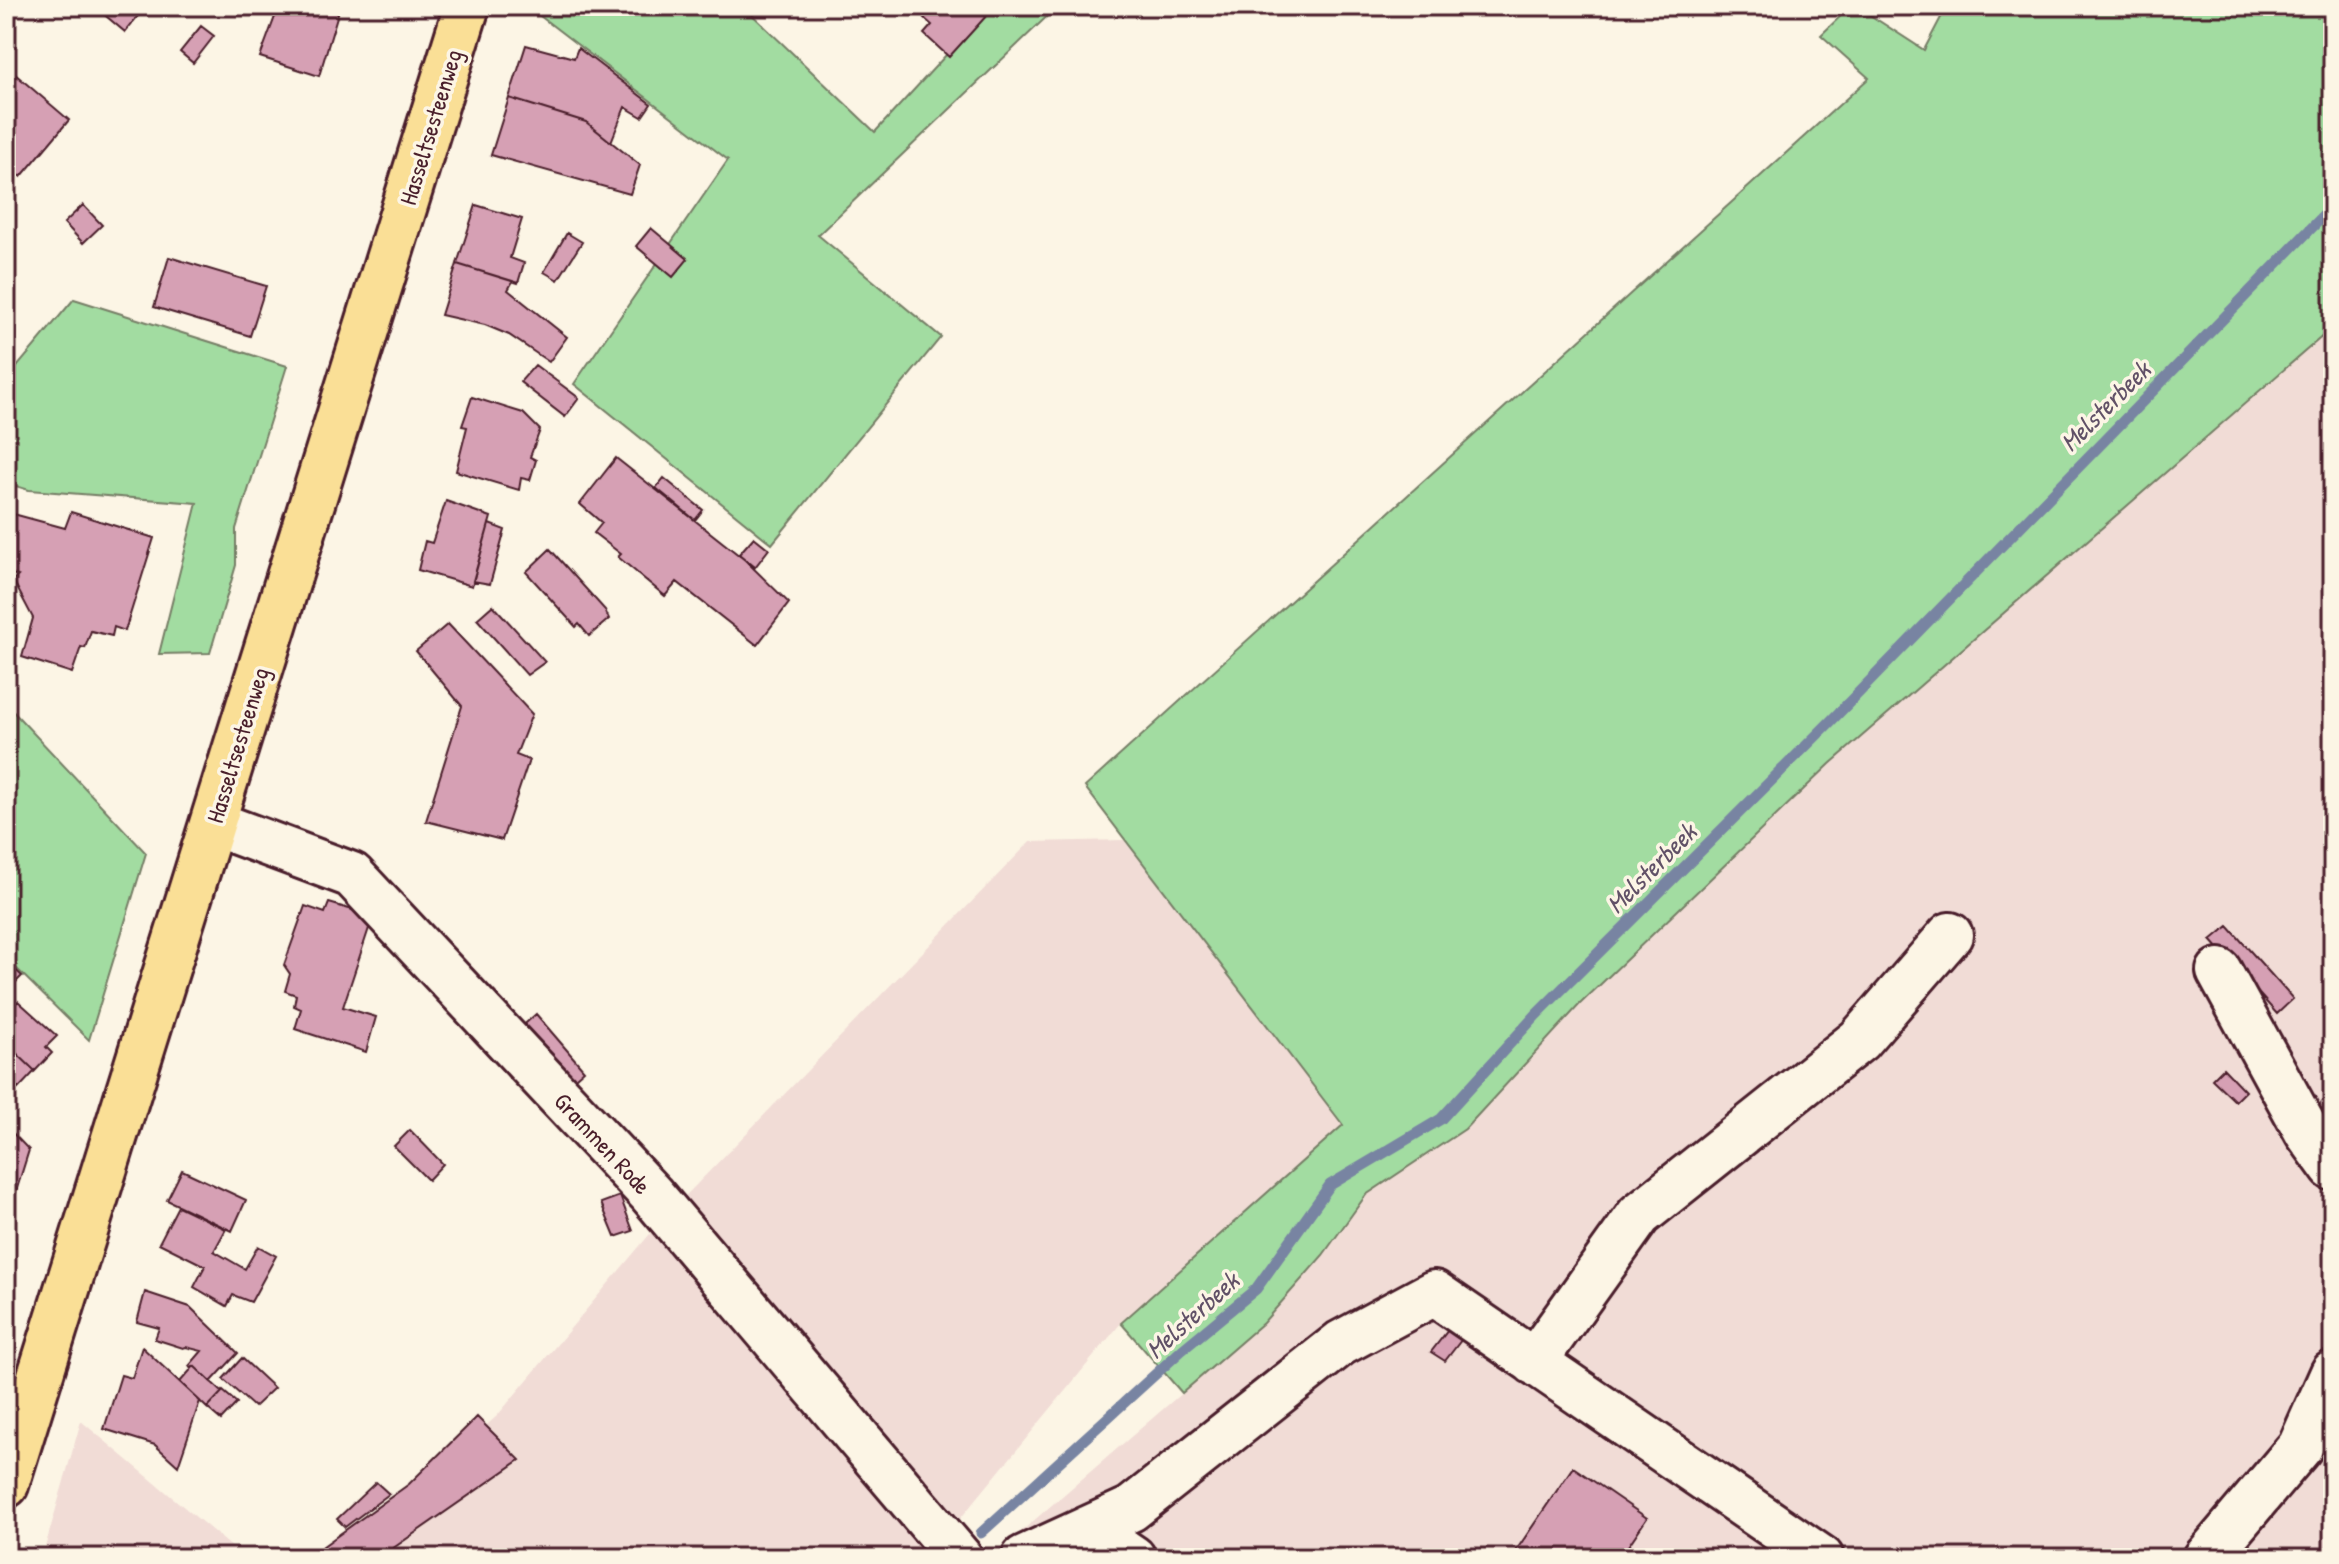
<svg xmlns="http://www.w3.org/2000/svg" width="2339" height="1564" font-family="'Patrick Hand',sans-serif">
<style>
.built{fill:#f1dcd6}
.green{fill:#a2dca1;stroke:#767e66;stroke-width:2}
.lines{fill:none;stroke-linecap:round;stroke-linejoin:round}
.stream{stroke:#7884a2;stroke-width:11}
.building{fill:#d6a0b4;stroke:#4a1f2b;stroke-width:2}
.minor-casing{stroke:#4a1f2b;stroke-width:50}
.major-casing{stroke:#4a1f2b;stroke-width:50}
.minor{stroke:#fcf5e5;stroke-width:44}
.major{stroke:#fadf96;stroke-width:44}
.labels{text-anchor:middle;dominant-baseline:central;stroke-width:7;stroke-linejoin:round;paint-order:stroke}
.street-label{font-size:24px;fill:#4a1f2b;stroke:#fcf5e5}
.water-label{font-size:26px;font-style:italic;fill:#615167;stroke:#fcf5e5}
</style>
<rect width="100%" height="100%" fill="#fcf5e5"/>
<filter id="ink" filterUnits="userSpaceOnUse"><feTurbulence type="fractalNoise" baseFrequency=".0125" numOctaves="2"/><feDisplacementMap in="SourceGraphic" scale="16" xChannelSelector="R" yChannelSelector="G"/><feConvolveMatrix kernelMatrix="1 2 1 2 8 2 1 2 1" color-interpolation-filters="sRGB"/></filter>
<g filter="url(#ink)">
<path class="built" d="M2333,327V1558H986L1024,1529L1263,1323L1366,1195L1465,1129L1580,1004L1830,764Z
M1124,840L1344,1125L1121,1323L955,1525L916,1547L905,1558H337L497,1416L660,1222L1030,842Z
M81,1421L245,1558H42Z"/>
<path class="green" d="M527,6H743L875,132L983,15L974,6H1058L818,235L941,337L772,544L574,384L728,160Z
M1851,6H1856L1924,50L1947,6H2333V327L1830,764L1580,1004L1465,1129L1366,1195L1323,1255L1263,1323L1182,1393L1121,1323L1343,1125L1085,787L1869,78L1821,35Z
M74,299L287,366L236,529V565L210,653L159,654L197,503L29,490L6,483V380Z
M6,704L146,853L89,1040L6,958Z"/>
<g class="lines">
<path class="stream" d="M981,1533L1182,1350L1256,1289L1330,1185L1441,1119L1536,1015L1829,723L2333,206"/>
</g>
<path class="building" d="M94,6H146L125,32Z
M279,6H326L339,10L319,76L260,57Z
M935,6H979L988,14L949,57L924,34L932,25L924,18Z
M201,26L214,36L193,63L180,52Z
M526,45L574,58L578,48L651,104L642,117L625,107L611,142L586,122L509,98Z
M15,74L69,120L21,177L6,164V85Z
M509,98L586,122L640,165L630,194L491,155Z
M83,205L102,225L83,243L64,223Z
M476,205L522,219L510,258L524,263L518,283L457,264Z
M651,228L688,259L673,277L636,246Z
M567,233L582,242L558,280L544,272Z
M169,257L266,286L250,336L154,307Z
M457,264L513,281L508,290L567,337L549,362L509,335L485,325L441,315Z
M535,365L579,398L565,417L520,382Z
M472,397L523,413L540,430L530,457L536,460L530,480L521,478L519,490L456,471L467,427L462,426Z
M616,458L745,560L789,603L757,645L677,582L665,596L618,557L621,554L594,533L602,523L580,504Z
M664,478L703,510L695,520L656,488Z
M446,501L491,517L472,586L418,570L425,541L432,543Z
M6,512L65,528L71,512L154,538L125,631L114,627L112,636L91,631L85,648L81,647L72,673L22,657L33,618L13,580L18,576L6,572Z
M489,524L505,530L490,584L473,581Z
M754,537L769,549L755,567L739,554Z
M550,549L605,610L609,619L589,636L579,624L576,627L526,572Z
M493,605L545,662L527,675L477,619Z
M448,624L532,714L516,755L529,760L502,840L426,821L462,706L416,651Z
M329,903L373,916L343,1007L376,1017L366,1052L295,1029L301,1009L294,1006L296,995L285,991L290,974L284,965L305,906L325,913Z
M2228,926L2293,999L2277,1014L2211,940Z
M6,961L22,976L6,992Z
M18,1001L57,1036L46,1047L52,1053L35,1071L6,1043V1020L10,1016L6,1013Z
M536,1014L584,1070L567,1085L518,1030Z
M6,1043L35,1071L18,1089L13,1084L6,1091Z
M2223,1068L2245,1091L2235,1101L2212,1079Z
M6,1126L29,1150L9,1214L6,1213Z
M410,1130L443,1164L428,1180L394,1146Z
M182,1170L246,1200L232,1231L167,1200Z
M620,1196L633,1231L615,1237L601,1203Z
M178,1206L226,1229L214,1251L245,1269L258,1246L276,1256L251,1302L233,1295L227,1306L194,1287L205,1266L159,1243Z
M145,1292L190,1307L238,1353L211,1382L194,1366L191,1369L189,1366L202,1351L186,1347L183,1348L155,1339L159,1328L137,1322Z
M1452,1325L1465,1335L1445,1361L1431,1352Z
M142,1347L200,1401L178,1466L155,1445L104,1429L121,1375L132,1378Z
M242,1358L274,1388L254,1407L223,1379Z
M194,1366L222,1392L207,1408L180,1382Z
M223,1391L237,1403L221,1420L207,1408Z
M477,1417L520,1460L379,1558L308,1557L409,1484Z
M1573,1467L1647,1518L1620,1558H1511Z
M376,1482L389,1494L345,1527L337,1519Z"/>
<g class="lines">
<g class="minor-casing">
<path id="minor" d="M213,823L352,875L651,1194L960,1558
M2219,971L2307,1132L2333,1168
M1534,1362L1639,1215L1859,1040L1950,935
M1089,1528L1133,1558
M1024,1558L1131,1509L1341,1343L1434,1293L1821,1558
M2206,1558L2300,1447L2333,1373"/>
</g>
<g class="major-casing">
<path id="major" d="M6,1485L467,6"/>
</g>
<use href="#minor" class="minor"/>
<use href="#major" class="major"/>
</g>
</g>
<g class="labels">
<g class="street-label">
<text transform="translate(430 127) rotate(-73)">Hasseltsesteenweg</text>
<text transform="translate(237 745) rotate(-73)">Hasseltsesteenweg</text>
<text transform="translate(603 1143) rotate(47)">Grammen Rode</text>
</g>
<g class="water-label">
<text transform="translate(2105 406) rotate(-45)">Melsterbeek</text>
<text transform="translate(1651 868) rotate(-45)">Melsterbeek</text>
<text transform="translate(1192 1315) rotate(-42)">Melsterbeek</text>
</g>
</g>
<rect width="2339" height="1564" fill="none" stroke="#fcf5e5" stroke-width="32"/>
<rect x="16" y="16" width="2307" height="1532" fill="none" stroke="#4a1f2b" stroke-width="3" filter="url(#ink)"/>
</svg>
